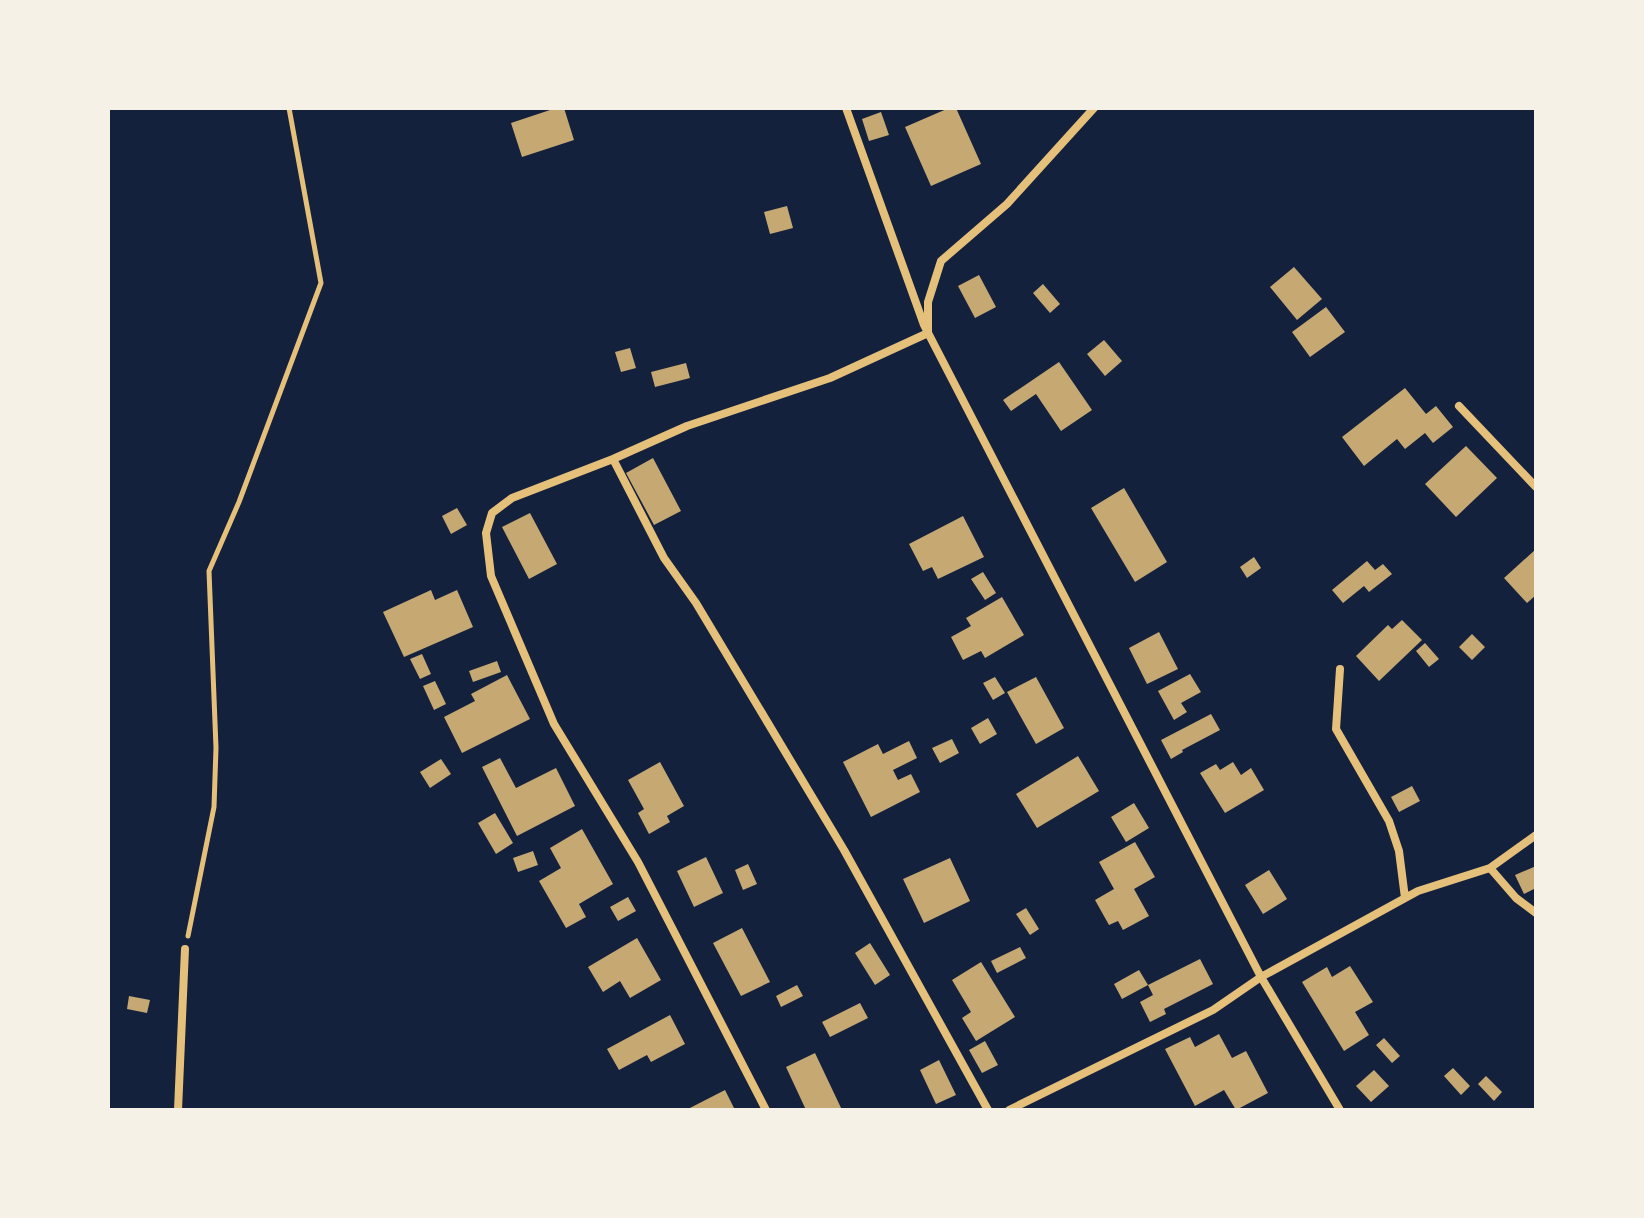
<svg xmlns="http://www.w3.org/2000/svg" width="1644" height="1218" font-family="'PT Serif',serif">
<style>
.building{fill:#c6a872}
.lines{fill:none;stroke-linecap:round;stroke-linejoin:round}
.path{stroke:#e5c07b;stroke-width:5}
.minor{stroke:#e5c07b;stroke-width:8}
</style>
<rect width="100%" height="100%" fill="#14213d"/>
<path class="building" d="M556,108H564L574,140L522,157L511,123Z
M949,108H956L981,164L931,186L905,127Z
M881,112L889,135L869,141L862,119Z
M787,206L793,228L770,234L764,212Z
M1294,267L1322,299L1297,320L1270,287Z
M979,275L996,307L975,318L958,286Z
M1043,284L1060,304L1050,313L1033,293Z
M1326,307L1345,332L1310,357L1292,332Z
M1104,340L1122,361L1105,376L1087,354Z
M630,348L636,368L621,372L615,352Z
M1059,362L1092,410L1061,431L1036,394L1011,411L1003,400Z
M686,363L690,378L655,387L651,372Z
M1405,388L1426,414L1436,406L1453,427L1433,443L1425,433L1405,449L1397,439L1364,466L1342,437Z
M1466,446L1497,478L1456,517L1425,484Z
M653,458L681,511L654,525L626,473Z
M1124,488L1167,562L1135,582L1091,508Z
M457,508L467,525L451,534L442,516Z
M530,513L557,564L529,579L502,527Z
M963,516L984,557L938,579L932,567L923,571L909,544Z
M1536,549V595L1527,603L1504,578Z
M1254,557L1261,568L1247,578L1240,567Z
M1367,561L1375,570L1383,564L1392,574L1369,592L1364,586L1343,603L1332,590Z
M983,572L996,593L985,600L971,579Z
M431,590L435,600L457,590L473,627L404,657L383,612Z
M1002,597L1024,635L985,658L981,651L963,660L951,637L971,626L966,618Z
M1402,620L1422,640L1379,681L1356,656L1388,625L1392,629Z
M1159,632L1178,669L1147,684L1129,648Z
M1472,634L1485,647L1472,660L1459,647Z
M1425,643L1439,659L1429,667L1416,651Z
M422,654L431,674L420,679L410,659Z
M497,661L501,672L473,682L469,671Z
M1190,674L1201,692L1181,703L1187,712L1174,720L1158,691Z
M507,675L530,719L462,753L444,717L475,701L471,694Z
M995,677L1005,693L993,700L983,683Z
M1036,677L1064,728L1036,744L1007,692Z
M435,681L446,704L434,710L423,686Z
M1211,714L1220,730L1182,750L1183,752L1171,759L1161,740Z
M988,718L997,734L980,744L971,728Z
M952,739L959,753L940,763L932,748Z
M909,741L917,758L893,770L898,780L911,774L920,792L871,817L843,762L878,744L883,754Z
M1078,756L1099,791L1037,828L1016,794Z
M500,758L516,788L556,768L575,806L517,836L482,767Z
M441,759L451,774L430,788L420,772Z
M660,762L684,806L667,816L670,822L649,834L638,813L644,809L628,780Z
M1233,762L1241,775L1251,768L1264,790L1225,813L1200,773L1216,764L1220,770Z
M1412,786L1420,801L1399,812L1391,797Z
M1134,803L1149,828L1126,842L1111,817Z
M495,813L513,843L496,854L478,823Z
M582,829L613,884L579,904L586,917L566,928L539,881L561,868L550,848Z
M1135,842L1155,877L1134,889L1149,916L1123,930L1118,921L1109,925L1095,900L1114,889L1099,862Z
M533,851L538,865L518,872L513,858Z
M706,857L723,893L694,907L677,871Z
M950,858L970,901L924,923L903,879Z
M748,864L757,884L743,890L735,870Z
M1536,866V888L1524,894L1515,875Z
M1269,870L1287,899L1263,914L1245,885Z
M628,897L636,911L618,921L610,907Z
M1026,908L1039,929L1030,935L1016,914Z
M742,928L770,982L741,996L713,943Z
M637,938L661,980L630,998L620,981L603,992L588,967Z
M870,943L890,975L875,985L855,953Z
M1020,947L1026,958L997,973L991,961Z
M1200,959L1213,984L1164,1009L1166,1014L1150,1022L1140,1002L1153,995L1148,985L1122,999L1114,984L1139,970L1148,985Z
M981,962L1015,1017L976,1041L962,1018L971,1012L952,980Z
M1350,966L1373,1002L1355,1012L1369,1035L1344,1051L1302,982L1327,967L1332,977Z
M797,985L803,996L781,1007L776,996Z
M129,996L150,1000L147,1013L127,1009Z
M860,1003L868,1018L830,1037L822,1022Z
M670,1015L685,1044L651,1062L647,1055L619,1070L607,1049Z
M1219,1034L1232,1058L1246,1051L1268,1093L1236,1110L1224,1090L1195,1106L1165,1049L1190,1037L1195,1047Z
M1384,1038L1400,1056L1392,1063L1376,1045Z
M985,1041L998,1065L982,1073L969,1050Z
M815,1053L842,1110H806L786,1067Z
M939,1060L956,1095L936,1104L920,1070Z
M1453,1068L1470,1086L1461,1095L1444,1076Z
M1374,1070L1389,1086L1371,1102L1356,1086Z
M1486,1076L1502,1092L1494,1101L1478,1084Z
M725,1090L735,1110H686Z"/>
<g class="lines">
<path class="path" d="M188,936L214,807L216,748L209,571L239,502L321,283L289,108"/>
<path class="minor" d="M846,108L924,325L1261,977L1340,1110
M1459,406L1536,487
M613,459L664,558L696,603L844,850L988,1110
M1340,669L1336,729L1389,821L1399,851L1405,898
M1490,868L1516,898L1536,913
M178,1110L185,949
M766,1110L638,862L554,724L491,576L486,533L492,513L512,498L613,459L687,426L830,378L928,333V302L941,261L1007,204L1094,108
M1009,1110L1213,1010L1261,977L1418,891L1490,868L1536,835"/>
</g>
<rect width="1644" height="1218" fill="none" stroke="#f6f1e7" stroke-width="220"/>
</svg>
